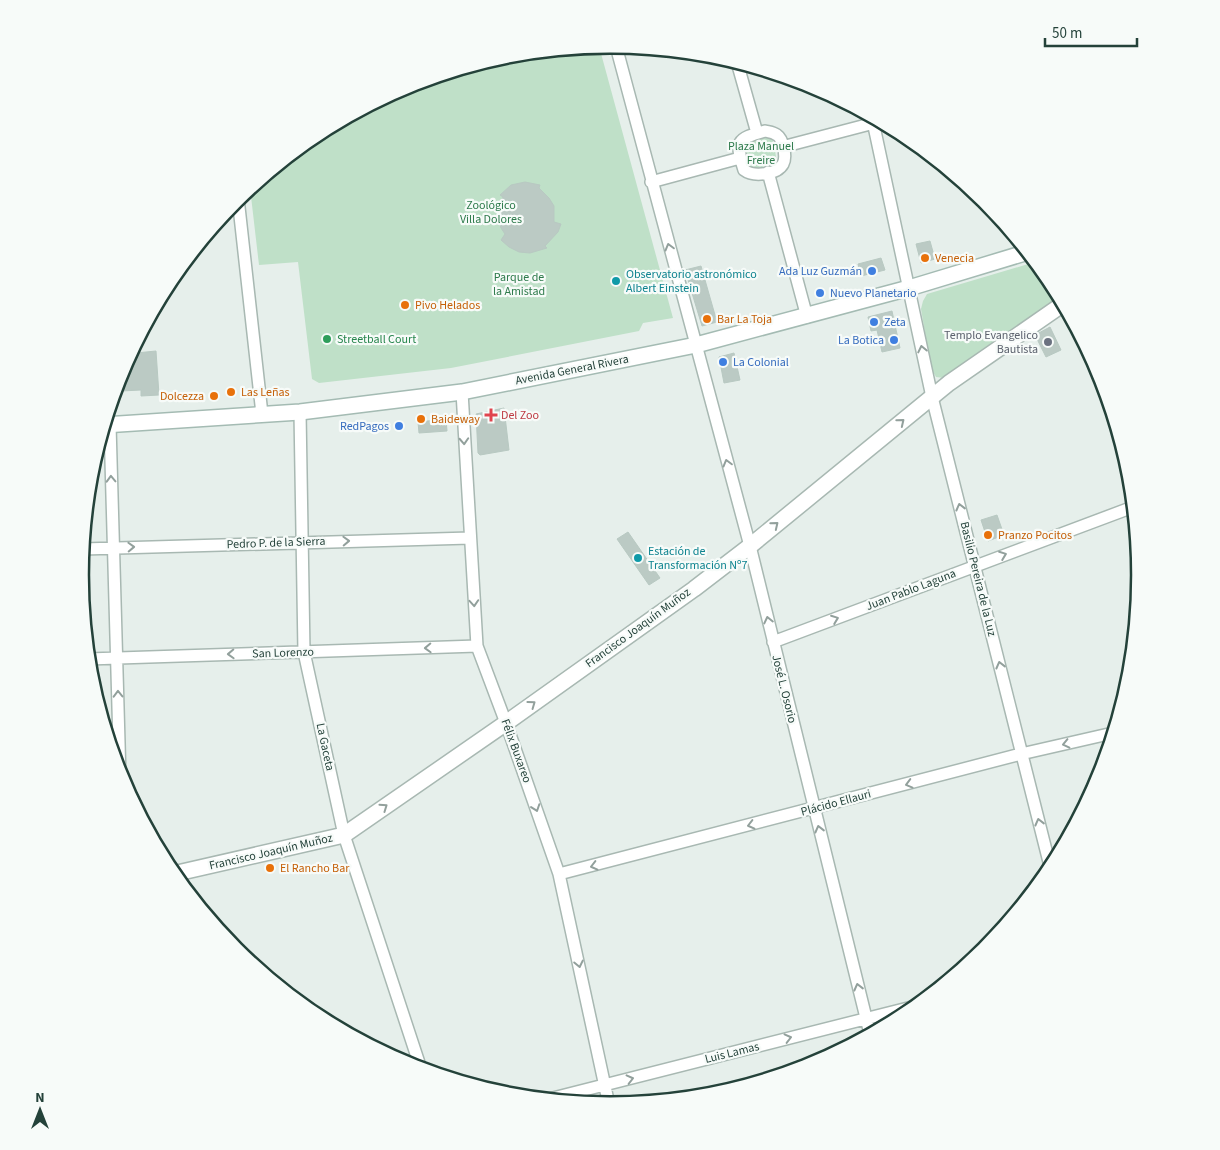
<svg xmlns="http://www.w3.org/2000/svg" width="1220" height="1150" font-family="'Source Sans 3',sans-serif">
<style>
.green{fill:#bfe0c8}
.building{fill:#bbcac4;stroke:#b8c9c2}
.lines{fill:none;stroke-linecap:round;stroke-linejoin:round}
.minor-casing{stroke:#a8b8b2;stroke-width:14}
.tertiary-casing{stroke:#a8b8b2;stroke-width:18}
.secondary-casing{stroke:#a4bbb3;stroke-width:18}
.minor{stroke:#fff;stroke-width:11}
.tertiary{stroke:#fff;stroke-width:15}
.secondary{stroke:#fff;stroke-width:15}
.oneway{stroke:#92a09c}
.food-dot{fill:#e8710a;stroke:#f7fbf9;stroke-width:2}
.shop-dot{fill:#3f7fe0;stroke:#f7fbf9;stroke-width:2}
.culture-dot{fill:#0f9aa8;stroke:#f7fbf9;stroke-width:2}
.leisure-dot{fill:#2e9e5b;stroke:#f7fbf9;stroke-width:2}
.worship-dot{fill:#6b7280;stroke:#f7fbf9;stroke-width:2}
.health-dot{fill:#e0444e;stroke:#f7fbf9;stroke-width:2}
.labels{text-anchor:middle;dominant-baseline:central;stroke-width:4.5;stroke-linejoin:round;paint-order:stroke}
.park-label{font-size:12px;fill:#2d7a4b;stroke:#f7fbf9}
.food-label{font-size:12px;fill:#c56008;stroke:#f7fbf9;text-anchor:start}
.shop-label{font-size:12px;fill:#366cbe;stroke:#f7fbf9;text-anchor:end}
.culture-label{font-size:12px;fill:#0d838f;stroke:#f7fbf9;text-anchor:start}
.worship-label{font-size:12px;fill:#5b616d;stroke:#f7fbf9;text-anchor:end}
.leisure-label{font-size:12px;fill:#27864d;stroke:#f7fbf9;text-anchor:start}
.street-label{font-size:12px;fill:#24423a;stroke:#f7fbf9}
.health-label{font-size:12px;fill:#be3a42;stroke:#f7fbf9;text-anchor:start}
.rim{fill:none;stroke:#24423a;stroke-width:2.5}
</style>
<rect width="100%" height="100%" fill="#e6efeb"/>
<path class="green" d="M599,46L673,318L643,323L639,331L451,368L319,383L312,379L298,262L259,265L250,188L316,134L407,85L507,55Z
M768,137L773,140L777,162L775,164L753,169L749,166L744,145L747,143Z
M1035,262L1051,281L1060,297L983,349L944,378L936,377L931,368L921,309L923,301L927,294Z"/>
<path class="building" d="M525,182L540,185L539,188L549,198L554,206V222L561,224L558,232L545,246L547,248L530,253L519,252L509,247L501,240L505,234L501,228L498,219L499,210L503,197L500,195L511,185Z
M930,241L935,259L921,263L916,244Z
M881,258L885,270L861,276L858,264Z
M701,266L717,322L702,326L685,270Z
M610.5 281a5.5 5.5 0 1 1 11 0a5.5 5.5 0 1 1-11 0Z
M892,311L900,348L882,352L877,330L871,331L868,317Z
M1050,327L1061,350L1046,357L1035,335Z
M156,351L159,395L141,396V390L121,391L120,374L127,359H137L136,353Z
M734,353L740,380L724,383L719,357Z
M504,408L509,450L480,455L478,453L476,414Z
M446,419L447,431L419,433L418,422Z
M997,515L1004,535L988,541L981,520Z
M628,532L660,578L649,585L617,539Z"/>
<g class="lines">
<g class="minor-casing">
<path id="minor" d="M616,46L750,546L870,1034
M737,62L757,133
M872,117L932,397L1051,870
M765,131C769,132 773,132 777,135C783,139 787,157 783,164C777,175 753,177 744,170C735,141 736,139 765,131Z
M782,147L874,123
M768,172L807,317
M651,182L740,158
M238,198L262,414
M462,392L477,646L506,723L559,874L609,1105
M300,412L304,652L344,835L421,1069
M110,425L120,778
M83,549L470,538
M773,642L1133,507
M88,659L477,646
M559,874L1021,754L1113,733
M549,1099L916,1006"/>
</g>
<g class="tertiary-casing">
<path id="tertiary" d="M173,874L344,835L506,723L694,589L750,546L949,383L1063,304"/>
</g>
<g class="secondary-casing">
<path id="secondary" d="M104,425L300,412L462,392L696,345L909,288L1028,252"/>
</g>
<use href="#minor" class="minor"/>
<use href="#tertiary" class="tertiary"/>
<use href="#secondary" class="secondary"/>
</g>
<defs><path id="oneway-chevron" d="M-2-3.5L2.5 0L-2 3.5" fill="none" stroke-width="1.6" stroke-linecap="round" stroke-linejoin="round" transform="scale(1.25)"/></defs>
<g class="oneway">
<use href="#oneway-chevron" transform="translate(669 247) rotate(-105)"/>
<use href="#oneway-chevron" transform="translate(922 349) rotate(-102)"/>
<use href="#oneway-chevron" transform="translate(901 422) rotate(-39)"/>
<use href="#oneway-chevron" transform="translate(464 441) rotate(87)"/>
<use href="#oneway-chevron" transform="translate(727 463) rotate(-105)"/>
<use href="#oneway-chevron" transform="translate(111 479) rotate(-92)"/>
<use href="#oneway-chevron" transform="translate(960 507) rotate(-104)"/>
<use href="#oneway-chevron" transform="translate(775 525) rotate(-39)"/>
<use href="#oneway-chevron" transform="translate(346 541) rotate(-2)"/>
<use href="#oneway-chevron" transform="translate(131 547) rotate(-2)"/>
<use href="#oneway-chevron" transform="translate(1003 555) rotate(-21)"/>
<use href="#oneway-chevron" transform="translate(474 603) rotate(86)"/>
<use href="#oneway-chevron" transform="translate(835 619) rotate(-21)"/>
<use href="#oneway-chevron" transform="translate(768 620) rotate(-103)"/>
<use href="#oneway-chevron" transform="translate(428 648) rotate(178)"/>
<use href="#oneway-chevron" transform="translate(231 654) rotate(178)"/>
<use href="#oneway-chevron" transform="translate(1000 665) rotate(-104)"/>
<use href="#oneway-chevron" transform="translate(118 694) rotate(-91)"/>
<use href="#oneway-chevron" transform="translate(532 704) rotate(-36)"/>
<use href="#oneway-chevron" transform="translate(1066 744) rotate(167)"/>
<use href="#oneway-chevron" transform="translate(909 784) rotate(165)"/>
<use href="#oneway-chevron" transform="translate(384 807) rotate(-35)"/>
<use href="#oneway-chevron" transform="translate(536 808) rotate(71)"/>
<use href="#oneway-chevron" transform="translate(1039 822) rotate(-104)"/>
<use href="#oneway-chevron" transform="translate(751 825) rotate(166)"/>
<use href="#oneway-chevron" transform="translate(819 829) rotate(-104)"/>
<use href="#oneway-chevron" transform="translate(594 866) rotate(166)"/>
<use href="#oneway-chevron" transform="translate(579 964) rotate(78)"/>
<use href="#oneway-chevron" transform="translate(858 987) rotate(-104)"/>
<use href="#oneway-chevron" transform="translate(788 1038) rotate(-14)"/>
<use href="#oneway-chevron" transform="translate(630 1079) rotate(-14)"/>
</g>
<g class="food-dot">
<circle cx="925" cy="258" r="5"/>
<circle cx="405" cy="305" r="5"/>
<circle cx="707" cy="319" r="5"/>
<circle cx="231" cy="392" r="5"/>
<circle cx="214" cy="396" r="5"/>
<circle cx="421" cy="419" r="5"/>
<circle cx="988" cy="535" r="5"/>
<circle cx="270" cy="868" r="5"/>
</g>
<g class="shop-dot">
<circle cx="872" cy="271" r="5"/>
<circle cx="820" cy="293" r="5"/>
<circle cx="874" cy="322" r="5"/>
<circle cx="894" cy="340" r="5"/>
<circle cx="723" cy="362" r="5"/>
<circle cx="399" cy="426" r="5"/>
</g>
<g class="culture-dot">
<circle cx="616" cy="281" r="5"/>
<circle cx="638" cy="558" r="5"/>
</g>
<circle class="leisure-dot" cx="327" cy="339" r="5"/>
<circle class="worship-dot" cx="1048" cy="342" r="5"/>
<path class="health-dot" d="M488.5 407.5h5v5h5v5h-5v5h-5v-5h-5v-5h5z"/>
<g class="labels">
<g class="park-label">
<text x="761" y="146">Plaza Manuel<tspan x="761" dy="14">Freire</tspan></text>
<text x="491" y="205">Zoológico<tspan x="491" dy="14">Villa Dolores</tspan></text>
<text x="519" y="277">Parque de<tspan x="519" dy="14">la Amistad</tspan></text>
</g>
<g class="food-label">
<text x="935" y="258">Venecia</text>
<text x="415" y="305">Pivo Helados</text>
<text x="717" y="319">Bar La Toja</text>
<text x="241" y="392">Las Leñas</text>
<text x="204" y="396" text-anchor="end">Dolcezza</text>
<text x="431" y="419">Baideway</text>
<text x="998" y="535">Pranzo Pocitos</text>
<text x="280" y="868">El Rancho Bar</text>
</g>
<g class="shop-label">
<text x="862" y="271">Ada Luz Guzmán</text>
<text x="830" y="293" text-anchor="start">Nuevo Planetario</text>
<text x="884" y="322" text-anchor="start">Zeta</text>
<text x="884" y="340">La Botica</text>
<text x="733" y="362" text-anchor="start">La Colonial</text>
<text x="389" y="426">RedPagos</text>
</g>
<g class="culture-label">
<text x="626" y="274">Observatorio astronómico<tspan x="626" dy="14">Albert Einstein</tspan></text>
<text x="648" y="551">Estación de<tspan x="648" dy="14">Transformación Nº7</tspan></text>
</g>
<g class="worship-label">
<text x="1038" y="335">Templo Evangelico<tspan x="1038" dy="14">Bautista</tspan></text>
</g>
<g class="leisure-label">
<text x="337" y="339">Streetball Court</text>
</g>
<g class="street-label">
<text transform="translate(572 370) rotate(-11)">Avenida General Rivera</text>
<text transform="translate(276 543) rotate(-2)">Pedro P. de la Sierra</text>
<text transform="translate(978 579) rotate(76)">Basilio Pereira de la Luz</text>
<text transform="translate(911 590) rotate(-21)">Juan Pablo Laguna</text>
<text transform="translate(638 628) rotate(-36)">Francisco Joaquín Muñoz</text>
<text transform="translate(283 653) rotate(-2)">San Lorenzo</text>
<text transform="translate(784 689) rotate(76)">José L. Osorio</text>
<text transform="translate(325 747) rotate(78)">La Gaceta</text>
<text transform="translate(516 751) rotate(70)">Félix Buxareo</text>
<text transform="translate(836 803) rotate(-15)">Plácido Ellauri</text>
<text transform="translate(271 852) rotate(-13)">Francisco Joaquín Muñoz</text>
<text transform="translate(732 1053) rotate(-14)">Luis Lamas</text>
</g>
<g class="health-label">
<text x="501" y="415">Del Zoo</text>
</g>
</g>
<path d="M0 0H1220V1150H0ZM89 575a521 521 0 1 1 1042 0a521 521 0 1 1-1042 0Z" fill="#f7fbf9" fill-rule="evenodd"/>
<path class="rim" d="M89 575a521 521 0 1 1 1042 0a521 521 0 1 1-1042 0Z"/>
<g transform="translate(40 1110)" stroke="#f7fbf9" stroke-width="4" paint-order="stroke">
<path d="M0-4L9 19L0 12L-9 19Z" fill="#24423a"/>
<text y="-8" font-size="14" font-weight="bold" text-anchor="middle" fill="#24423a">N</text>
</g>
<path d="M1045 38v8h92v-8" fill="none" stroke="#24423a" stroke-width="2.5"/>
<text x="1052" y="38" font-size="15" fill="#24423a" stroke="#f7fbf9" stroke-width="4" paint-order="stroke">50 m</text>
</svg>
